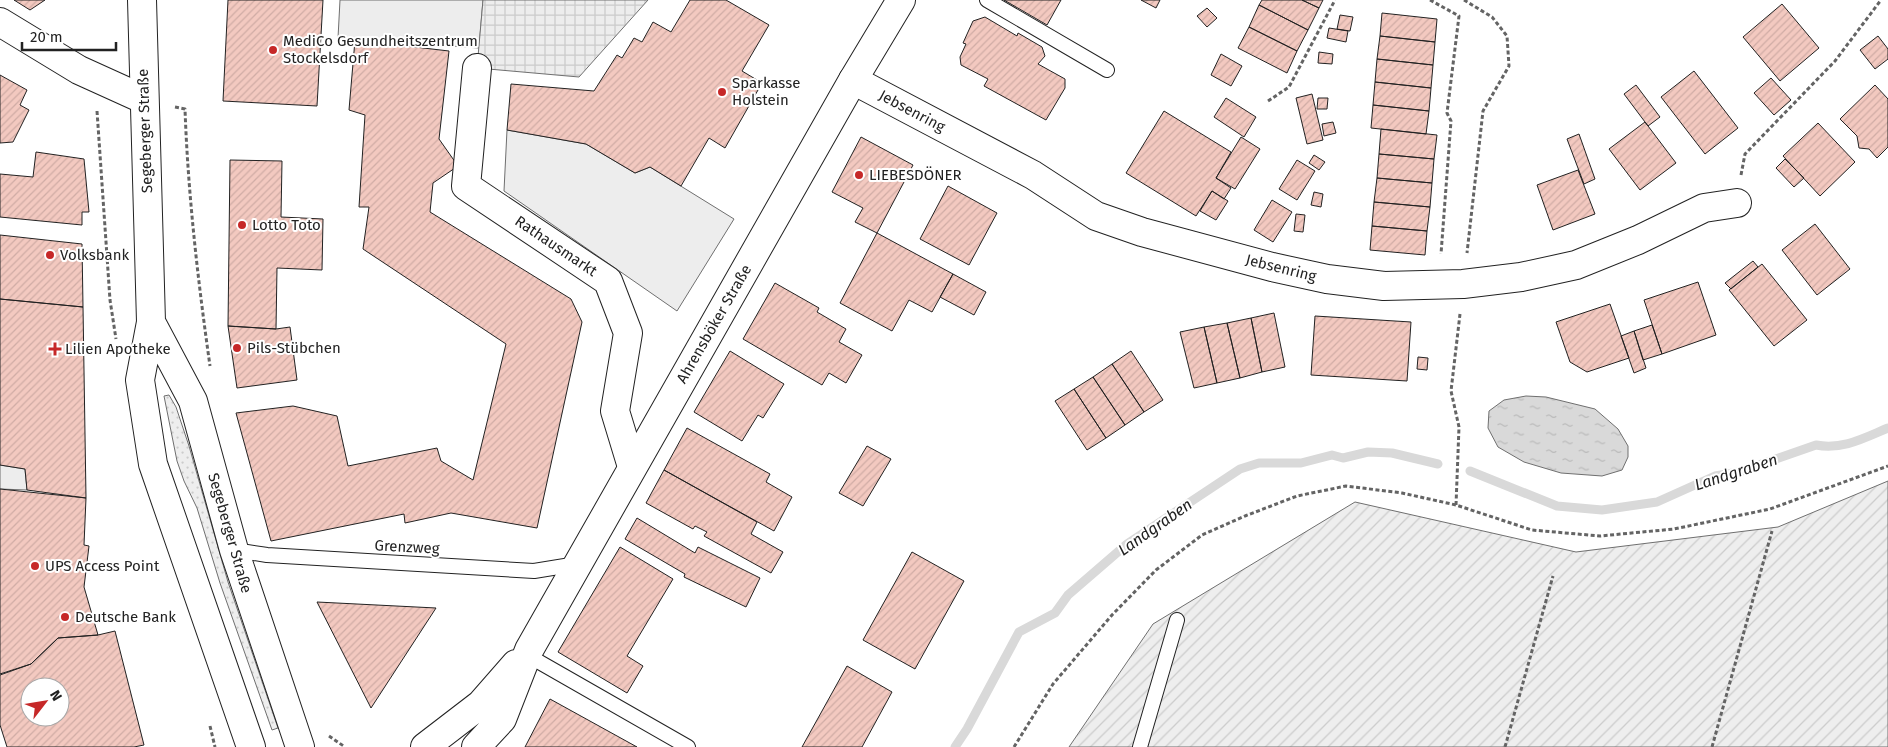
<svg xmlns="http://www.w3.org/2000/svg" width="1888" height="747" font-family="'Fira Sans',sans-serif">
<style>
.grass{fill:url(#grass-dots);stroke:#6f6f6f}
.garden{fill:url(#garden-furrows);stroke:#6f6f6f}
.parking{fill:#ededed;stroke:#6f6f6f}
.plaza{fill:url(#plaza-grid);stroke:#6f6f6f}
.water{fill:url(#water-ripples);stroke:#6f6f6f}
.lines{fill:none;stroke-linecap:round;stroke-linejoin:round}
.stream{stroke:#d9d9d9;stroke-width:9}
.building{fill:url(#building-hatch);stroke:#222;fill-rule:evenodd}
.lane-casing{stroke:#222;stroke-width:16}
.street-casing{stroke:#222;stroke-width:30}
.secondary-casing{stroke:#222;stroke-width:30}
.primary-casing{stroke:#222;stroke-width:30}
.path{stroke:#646464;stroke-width:3;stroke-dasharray:4 2.5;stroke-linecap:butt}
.lane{stroke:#fff;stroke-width:14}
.street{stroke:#fff;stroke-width:28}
.secondary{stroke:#fff;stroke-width:28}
.primary{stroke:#fff;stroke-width:28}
.poi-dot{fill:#c62828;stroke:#fff;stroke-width:2}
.labels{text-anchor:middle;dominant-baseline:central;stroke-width:4;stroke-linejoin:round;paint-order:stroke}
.poi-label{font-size:15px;fill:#222;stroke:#fff;text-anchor:start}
.street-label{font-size:15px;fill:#222;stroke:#fff}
.water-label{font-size:16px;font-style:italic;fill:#222;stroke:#fff}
</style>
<defs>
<pattern id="grass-dots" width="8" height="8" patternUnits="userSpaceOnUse" patternTransform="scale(1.25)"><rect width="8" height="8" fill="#eee"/><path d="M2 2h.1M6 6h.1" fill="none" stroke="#ccc" stroke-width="1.8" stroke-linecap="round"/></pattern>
<pattern id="garden-furrows" width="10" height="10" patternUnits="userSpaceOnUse" patternTransform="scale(1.25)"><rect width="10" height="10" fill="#eee"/><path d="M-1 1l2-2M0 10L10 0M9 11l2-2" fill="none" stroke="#ccc"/></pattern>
<pattern id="plaza-grid" width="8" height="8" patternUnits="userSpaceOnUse" patternTransform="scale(1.25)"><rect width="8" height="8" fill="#ededed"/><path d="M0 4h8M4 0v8" fill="none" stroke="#cbcbcb"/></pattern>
<pattern id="water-ripples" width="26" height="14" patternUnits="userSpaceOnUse" patternTransform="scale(1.25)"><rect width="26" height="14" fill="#d9d9d9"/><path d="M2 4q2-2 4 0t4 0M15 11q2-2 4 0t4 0" fill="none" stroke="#bababa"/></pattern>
<pattern id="building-hatch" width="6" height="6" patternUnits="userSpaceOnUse" patternTransform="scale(1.25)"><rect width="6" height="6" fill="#f3c9c0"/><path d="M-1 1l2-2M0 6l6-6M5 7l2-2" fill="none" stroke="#d0aca5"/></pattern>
</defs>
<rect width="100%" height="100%" fill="#fff"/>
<path class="grass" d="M169,395L176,407L189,446L228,582L278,728L272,730L220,583L197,508L184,481L177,461L164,396Z"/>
<path class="garden" d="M1888,481V747H1069L1153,624L1355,502L1576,552L1778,527Z"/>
<path class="parking" d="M340,0H483L479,48L338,38Z
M507,130L586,144L635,173L650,167L734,219L677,311L504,191Z
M0,465L25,469L27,490L0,489Z"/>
<path class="plaza" d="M483,0H648L579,77L477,68Z"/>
<path class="water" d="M1526,396L1546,397L1595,409L1618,429L1628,446V457L1622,470L1602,476L1561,473L1524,462L1498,447L1488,428L1489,411L1504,400Z"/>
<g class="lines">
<path class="stream" d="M1470,471L1557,506L1602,510L1657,502L1715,476L1739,472L1816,445C1843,450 1864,438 1888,428
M955,747L967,729L1019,632L1055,613L1068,595L1127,544L1240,469L1259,463H1301L1332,455L1343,458L1368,452L1392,453L1438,464"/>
</g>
<path class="building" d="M14,0H45L30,10Z
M228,0H323L317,106L223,101Z
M690,0H726L769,25L742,71L762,83L725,148L709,138L681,186L650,167L635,173L586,144L507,130L511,84L594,91L617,55L622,58L634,38L642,42L653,22L671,32Z
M1004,0H1061L1047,25Z
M1141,0H1160L1156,8Z
M1262,0H1302L1319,8L1308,30L1259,5Z
M1302,0H1323L1319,8Z
M1782,4L1819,48L1780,81L1743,37Z
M1259,5L1308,30L1297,51L1249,27Z
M1207,8L1217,18L1207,27L1197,16Z
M1382,13L1437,19L1435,42L1380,36Z
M1340,15L1353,17L1350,31L1337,29Z
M985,17L1017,36L1018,33L1042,47L1045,56L1038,64L1065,79V88L1046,120L984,86L988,79L961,65L960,57L966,44L963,43L973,21Z
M1249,27L1297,51L1287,73L1238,48Z
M1329,28L1348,31L1346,42L1327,38Z
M1380,36L1435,42L1433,65L1377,59Z
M1878,36L1888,49V59L1875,69L1860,50Z
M355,40L449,51L439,139L458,166L433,183L430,212L571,299L582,322L537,528L451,513L405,523L404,514L271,541L236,413L293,406L337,416L348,466L437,448L441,461L473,480L506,344L363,249L369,207H359L365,115L349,110Z
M1319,52L1333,54L1332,64L1318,63Z
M1221,54L1242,66L1231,86L1211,75Z
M1377,59L1433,65L1431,88L1375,82Z
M1694,71L1738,128L1705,154L1661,97Z
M0,75L27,90L20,105L29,110L13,142L0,143Z
M1771,78L1791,100L1774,115L1754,93Z
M1375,82L1431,88L1429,111L1373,105Z
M1636,85L1660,117L1648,126L1624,94Z
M1875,85L1888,99V147L1877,158L1869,149L1859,148L1857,136L1840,119Z
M1312,94L1323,140L1307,144L1296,98Z
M1226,98L1256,117L1244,137L1214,117Z
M1318,98H1328L1327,109H1317Z
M1373,105L1429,111L1426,134L1371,128Z
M1164,111L1231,152L1216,178L1231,188L1224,199L1212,191L1196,216L1126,173Z
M1333,122L1336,133L1324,136L1322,124Z
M1645,122L1676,163L1640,190L1609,149Z
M1818,123L1855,162L1820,196L1783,156Z
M1381,129L1437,135L1434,159L1379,154Z
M1579,134L1595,179L1584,184L1567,139Z
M861,137L913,165L877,233L855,222L863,208L832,192Z
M1241,137L1260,149L1235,189L1216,178Z
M36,152L84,159L89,212H82V225L0,217V174L33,177Z
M1379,154L1434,159L1432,183L1377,178Z
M1314,155L1325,162L1319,170L1309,163Z
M1785,159L1804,178L1794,187L1776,168Z
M230,160L282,161L281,217L323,219L322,270L277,268L276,329L228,326Z
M1297,160L1315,171L1297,200L1279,189Z
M1578,170L1595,214L1553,230L1537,185Z
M1377,178L1432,183L1430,207L1374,202Z
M948,186L997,213L969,265L920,239Z
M1212,191L1228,201L1216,220L1200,211Z
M1314,192L1323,194L1321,207L1311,205Z
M1272,200L1292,212L1273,242L1254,230Z
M1374,202L1430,207L1427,231L1372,226Z
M1296,214L1305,215L1303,232L1294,231Z
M1815,224L1850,269L1817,295L1782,250Z
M1372,226L1427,231L1425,255L1370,250Z
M877,233L953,274L932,312L909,300L892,331L840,303Z
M0,235L82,244L83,307L0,299Z
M1753,261L1758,267L1731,289L1725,283Z
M1762,264L1807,320L1774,346L1729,290Z
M953,274L986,292L974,315L940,297Z
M1698,282L1716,335L1662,354L1644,300Z
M775,283L819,308L817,312L846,329L839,342L862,355L846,383L829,373L822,385L743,339Z
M0,299L83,307L86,498L27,490L25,469L0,465Z
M1610,304L1629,358L1587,372L1570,362L1556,322Z
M1274,313L1285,367L1262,372L1251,318Z
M1315,316L1411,322L1407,381L1311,375Z
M1251,318L1262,372L1240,378L1227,323Z
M1227,323L1240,378L1217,383L1204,327Z
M1652,325L1662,354L1643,360L1634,331Z
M228,326L276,329L290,327L297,380L237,388Z
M1204,327L1217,383L1194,388L1180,332Z
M1634,331L1646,368L1634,373L1621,336Z
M730,351L784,384L763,418L758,415L742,441L694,412Z
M1131,351L1163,400L1144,412L1112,364Z
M1418,357L1428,358L1427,370L1417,369Z
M1112,364L1144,412L1125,425L1093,377Z
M1093,377L1125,425L1106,438L1074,389Z
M1074,389L1106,438L1087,450L1055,401Z
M687,428L770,474L766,482L792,497L774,531L664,470Z
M867,446L891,459L863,506L839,493Z
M664,470L757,522L751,534L783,552L771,573L704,536L707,532L695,526L693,529L646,503Z
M0,489L86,498L84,545L89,546L84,587L98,635L58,638L31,664L0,674Z
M637,518L695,553L698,547L760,578L746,607L684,577L685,574L625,539Z
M620,547L673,579L627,656L643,666L627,693L558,652Z
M912,552L964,581L915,669L863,640Z
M317,602L436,608L371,708Z
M115,631L144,745L134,747H7L0,725V675L31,664L58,638L98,635ZM30,687H60V717H30Z
M847,666L892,692L862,747H802Z
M550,699L637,747H525Z"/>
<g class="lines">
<g class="lane-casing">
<path id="lane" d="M987,0L1107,70
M234,550L267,555L534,571L577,564
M527,655L688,747
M1140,747L1177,620"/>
</g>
<g class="street-casing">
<path id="street" d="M477,68L466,186L608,281L628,333L615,411L632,467
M853,80L1033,175L1096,216L1142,232L1272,267L1327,279L1384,286L1463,284L1521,277L1576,265L1638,240L1704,208L1737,203"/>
</g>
<g class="secondary-casing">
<path id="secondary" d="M0,22L79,70L143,99
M425,747L481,704L516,664
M476,747L502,719L529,650L853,80L901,0"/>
</g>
<g class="primary-casing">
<path id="primary" d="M142,0L151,322L140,380L153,464L251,747
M151,322L193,401L234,550L300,747"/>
</g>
<path class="path" d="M1430,0L1459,16L1447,113L1451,121L1441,254
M1464,0L1492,17L1507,36L1509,66L1483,111L1467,253
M1268,101L1289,87L1335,0
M175,107L185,109C188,195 198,281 210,366
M97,111L110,300L116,339
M1741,175L1745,154L1835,61L1881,0
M1456,505L1459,427L1451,391L1460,314
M210,726L215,747
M329,736L345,747
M1014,747L1053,684L1112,615L1156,570L1202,535L1245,516L1297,496L1346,486L1402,493L1456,505L1532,530L1600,536L1674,529L1770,509L1888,466
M1505,747L1553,576
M1712,747L1772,531"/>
<use href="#lane" class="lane"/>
<use href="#street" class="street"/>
<use href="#secondary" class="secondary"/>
<use href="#primary" class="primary"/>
</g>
<g class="poi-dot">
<circle cx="273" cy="50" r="5"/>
<circle cx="722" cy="92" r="5"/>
<circle cx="859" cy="175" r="5"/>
<circle cx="242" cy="225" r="5"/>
<circle cx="50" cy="255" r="5"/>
<circle cx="237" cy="348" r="5"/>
<path d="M52.5 341.5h5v5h5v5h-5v5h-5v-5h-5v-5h5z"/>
<circle cx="35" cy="566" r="5"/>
<circle cx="65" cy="617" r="5"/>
</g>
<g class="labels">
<g class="poi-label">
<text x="283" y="41">MediCo Gesundheitszentrum<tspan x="283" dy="17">Stockelsdorf</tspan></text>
<text x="732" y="83">Sparkasse<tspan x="732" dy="17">Holstein</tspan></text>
<text x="869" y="175">LIEBESDÖNER</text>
<text x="252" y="225">Lotto Toto</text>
<text x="60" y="255">Volksbank</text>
<text x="247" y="348">Pils-Stübchen</text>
<text x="65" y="349">Lilien Apotheke</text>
<text x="45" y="566">UPS Access Point</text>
<text x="75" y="617">Deutsche Bank</text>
</g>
<g class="street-label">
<text transform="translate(912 111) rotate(28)">Jebsenring</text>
<text transform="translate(145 131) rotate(-92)">Segeberger Straße</text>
<text transform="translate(556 246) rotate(34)">Rathausmarkt</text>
<text transform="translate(1281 268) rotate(14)">Jebsenring</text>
<text transform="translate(714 324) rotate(-60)">Ahrensböker Straße</text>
<text transform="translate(230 533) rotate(74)">Segeberger Straße</text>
<text transform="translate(407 547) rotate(3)">Grenzweg</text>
</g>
<g class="water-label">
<text transform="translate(1736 472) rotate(-18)">Landgraben</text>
<text transform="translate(1155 527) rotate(-35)">Landgraben</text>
</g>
</g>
<g transform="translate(45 702) rotate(59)"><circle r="24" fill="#ffffff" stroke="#a7a7a7"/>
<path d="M0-4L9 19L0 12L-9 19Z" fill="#c62828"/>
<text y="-8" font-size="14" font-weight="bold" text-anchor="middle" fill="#222222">N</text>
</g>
<path d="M22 42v8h94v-8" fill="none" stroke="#222222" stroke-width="2.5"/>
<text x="30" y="42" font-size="15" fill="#222222" stroke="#ffffff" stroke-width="4" paint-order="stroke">20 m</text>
</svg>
